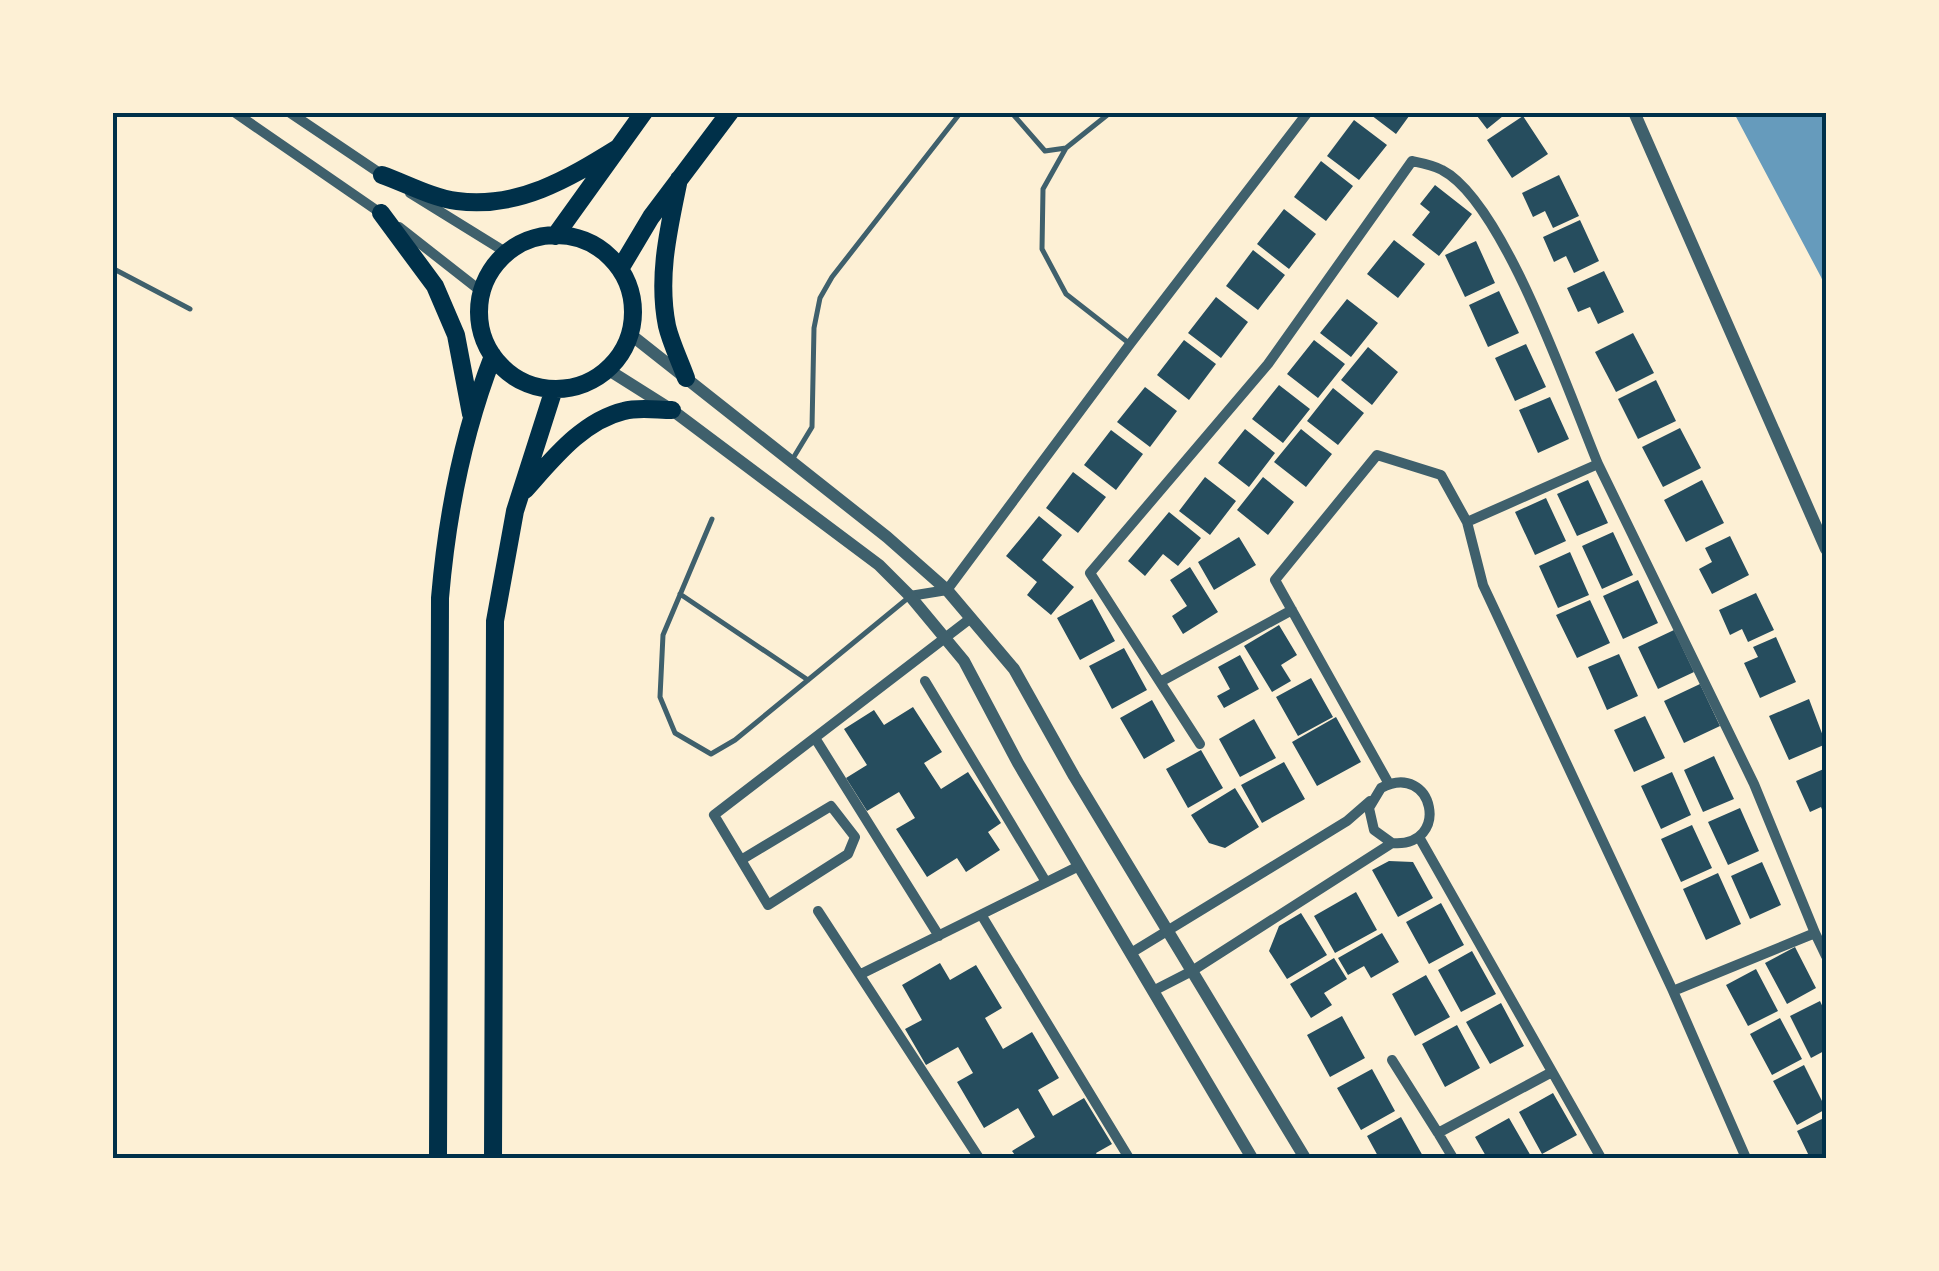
<svg xmlns="http://www.w3.org/2000/svg" width="1939" height="1271" font-family="Ubuntu,sans-serif">
<style>
.water{fill:#669bbc}
.building{fill:#264d5e}
.lines{fill:none;stroke-linecap:round;stroke-linejoin:round}
.service{stroke:#3f606c;stroke-width:5}
.minor{stroke:#3f606c;stroke-width:10}
.tertiary{stroke:#3f606c;stroke-width:12}
.trunk{stroke:#003049;stroke-width:18}
.neatline{fill:none;stroke:#003049;stroke-width:4}
</style>
<rect width="100%" height="100%" fill="#fdf0d5"/>
<path class="water" d="M1734,113H1826V289L1821,277Z"/>
<path class="building" d="M1367,112H1412L1396,134Z
M1474,112H1508L1487,129Z
M1523,116L1548,154L1512,178L1487,140Z
M1354,120L1387,145L1359,180L1327,156Z
M1321,161L1353,186L1326,221L1294,197Z
M1559,175L1579,216L1553,228L1545,211L1533,217L1522,193Z
M1435,185L1472,214L1439,256L1412,235L1430,212L1420,204Z
M1284,209L1316,234L1289,269L1257,244Z
M1580,220L1599,261L1574,273L1566,256L1554,262L1543,237Z
M1394,240L1425,264L1398,298L1367,274Z
M1476,241L1495,283L1465,297L1445,255Z
M1253,250L1285,275L1258,310L1226,286Z
M1604,271L1624,312L1598,324L1590,307L1578,312L1567,288Z
M1499,291L1519,333L1488,347L1469,305Z
M1216,297L1248,322L1221,358L1188,333Z
M1347,299L1378,323L1351,357L1320,333Z
M1633,333L1654,373L1616,392L1595,352Z
M1184,340L1216,364L1189,400L1157,375Z
M1314,340L1345,364L1318,398L1287,374Z
M1526,344L1546,387L1515,401L1495,358Z
M1368,347L1398,372L1372,405L1341,380Z
M1656,380L1676,421L1638,439L1618,399Z
M1279,385L1310,409L1283,443L1252,419Z
M1145,387L1177,411L1150,447L1117,422Z
M1333,388L1364,413L1338,445L1307,421Z
M1550,397L1569,439L1538,453L1519,410Z
M1680,428L1701,468L1663,487L1642,447Z
M1245,429L1275,453L1249,487L1218,463Z
M1301,429L1332,454L1306,487L1274,462Z
M1111,430L1143,454L1116,490L1084,465Z
M1073,472L1106,497L1078,533L1046,508Z
M1205,477L1236,501L1210,535L1179,511Z
M1263,477L1294,502L1268,535L1237,510Z
M1588,480L1608,523L1577,536L1557,494Z
M1702,480L1724,523L1686,542L1664,500Z
M1546,498L1566,541L1535,555L1515,512Z
M1169,512L1201,538L1178,566L1163,554L1145,576L1128,561Z
M1039,516L1062,535L1042,560L1074,587L1051,615L1027,595L1037,582L1006,556Z
M1613,532L1633,575L1602,589L1582,546Z
M1730,536L1749,575L1712,594L1699,569L1712,562L1705,548Z
M1239,537L1256,565L1214,590L1198,562Z
M1570,552L1589,595L1558,608L1539,566Z
M1190,567L1218,612L1183,634L1172,616L1187,606L1170,580Z
M1638,580L1658,623L1623,639L1603,596Z
M1756,593L1774,630L1748,642L1742,629L1730,635L1719,610Z
M1092,599L1115,641L1080,660L1057,618Z
M1590,600L1610,643L1577,658L1556,615Z
M1279,625L1297,655L1281,665L1291,681L1272,692L1244,646Z
M1674,630L1694,672L1658,689L1638,647Z
M1776,637L1796,682L1760,698L1744,663L1758,657L1753,647Z
M1124,648L1147,690L1112,709L1089,666Z
M1619,654L1638,696L1607,710L1588,667Z
M1240,655L1259,689L1224,708L1217,696L1230,689L1218,667Z
M1311,678L1333,717L1298,736L1276,697Z
M1700,684L1720,726L1684,743L1664,701Z
M1809,699L1826,744L1789,760L1769,716Z
M1152,700L1175,741L1144,759L1120,718Z
M913,707L942,752L924,763L941,789L968,772L1001,823L988,832L1000,850L966,872L957,858L927,877L896,829L915,818L899,792L867,811L846,778L867,765L844,729L874,710L884,725Z
M1645,716L1665,758L1634,772L1614,730Z
M1336,717L1361,762L1317,786L1292,742Z
M1254,719L1276,758L1240,777L1219,739Z
M1201,750L1223,788L1188,808L1166,769Z
M1714,756L1734,799L1703,812L1684,770Z
M1284,762L1305,799L1262,823L1241,785Z
M1826,768V819L1821,807L1810,812L1796,781Z
M1672,772L1691,815L1661,829L1641,786Z
M1235,788L1259,827L1225,848L1209,843L1191,815Z
M1740,808L1759,851L1728,865L1708,822Z
M1692,825L1712,868L1681,882L1661,839Z
M1389,861L1413,862L1433,898L1398,917L1372,870Z
M1762,862L1781,905L1750,919L1731,876Z
M1718,873L1741,924L1706,940L1683,889Z
M1356,892L1377,930L1335,953L1314,916Z
M1441,903L1464,945L1429,964L1406,922Z
M1301,913L1327,955L1287,979L1269,951L1279,926Z
M1382,933L1399,962L1371,978L1364,966L1348,975L1338,958Z
M1795,947L1816,988L1787,1004L1765,963Z
M1472,951L1496,994L1461,1012L1438,970Z
M1334,958L1347,979L1324,993L1332,1005L1311,1018L1290,984Z
M940,963L950,980L976,965L1002,1008L985,1018L1003,1049L1032,1032L1059,1078L1038,1090L1053,1116L1084,1098L1112,1144L1096,1153L1099,1158H1017L1012,1151L1035,1137L1018,1108L984,1128L957,1082L973,1073L958,1047L926,1065L905,1029L922,1020L902,985Z
M1756,969L1778,1011L1748,1026L1726,985Z
M1426,975L1450,1017L1415,1036L1392,994Z
M1820,1001L1826,1014V1050L1811,1058L1790,1016Z
M1501,1003L1524,1046L1490,1064L1466,1022Z
M1342,1016L1365,1058L1330,1077L1307,1035Z
M1780,1018L1802,1059L1772,1075L1750,1034Z
M1457,1025L1480,1068L1445,1087L1422,1044Z
M1804,1065L1826,1109L1797,1125L1773,1081Z
M1372,1069L1395,1111L1361,1130L1337,1088Z
M1553,1093L1577,1135L1542,1154L1519,1112Z
M1401,1117L1424,1158H1379L1367,1136Z
M1826,1117V1158H1810L1797,1131Z
M1509,1118L1532,1158H1487L1475,1137Z"/>
<g class="lines">
<path class="service" d="M1011,112L1045,151L1066,148
M1111,112L1066,148L1043,189L1042,249L1066,294L1130,344
M112,268L190,309
M792,460L812,427L814,328L820,298L832,277L961,112
M712,519L663,635L660,697L675,733L711,754L735,740L908,598
M680,594L808,680"/>
<path class="minor" d="M234,112L382,214
M289,112L384,176
M410,193L507,253
M399,227L482,292
M1467,522L1598,464L1754,784L1815,933
M910,596L947,590L1130,344L1308,112
M1292,610L1160,682L1090,573L1268,364L1412,161C1422,163 1433,165 1442,170C1504,202 1570,397 1598,464
M925,681L1046,882
M1160,682L1200,744
M815,738L939,936
M1389,784L1275,580L1377,455L1441,475L1467,522L1483,585L1673,991L1746,1158
M1419,837L1601,1158
M741,860L831,806L855,837L848,854L768,905L714,815L971,618
M818,911L979,1158
M982,916L1129,1158
M1131,953L1347,821L1370,801
M861,974L1079,866
M1153,991L1192,971L1392,843C1452,848 1434,760 1381,788L1369,808L1374,830L1392,843
M1673,991L1815,933L1826,956
M1392,1060L1438,1133
M1453,1158L1438,1133L1552,1072"/>
<path class="tertiary" d="M1634,112L1826,549
M630,334L887,537L947,590L1014,669L1074,776L1305,1158
M607,369L672,410L879,565L910,596L964,661L1018,763L1252,1158"/>
<path class="trunk" d="M382,175C405,183 432,198 457,201C518,209 568,179 618,148
M679,179C669,228 657,276 667,326C671,343 680,361 686,378
M381,213L435,286L456,335L471,414
M479 312a77 77 0 1 1 154 0a77 77 0 1 1-154 0Z
M555,236L644,112
M620,269L651,217L730,112
M525,490C552,460 582,421 624,411C638,407 657,410 672,410
M438,1158L440,598C447,515 463,433 493,356
M493,1158L495,621L515,511L554,389"/>
</g>
<rect width="1939" height="1271" fill="none" stroke="#fdf0d5" stroke-width="230"/>
<rect x="115" y="115" width="1709" height="1041" class="neatline"/>
</svg>
